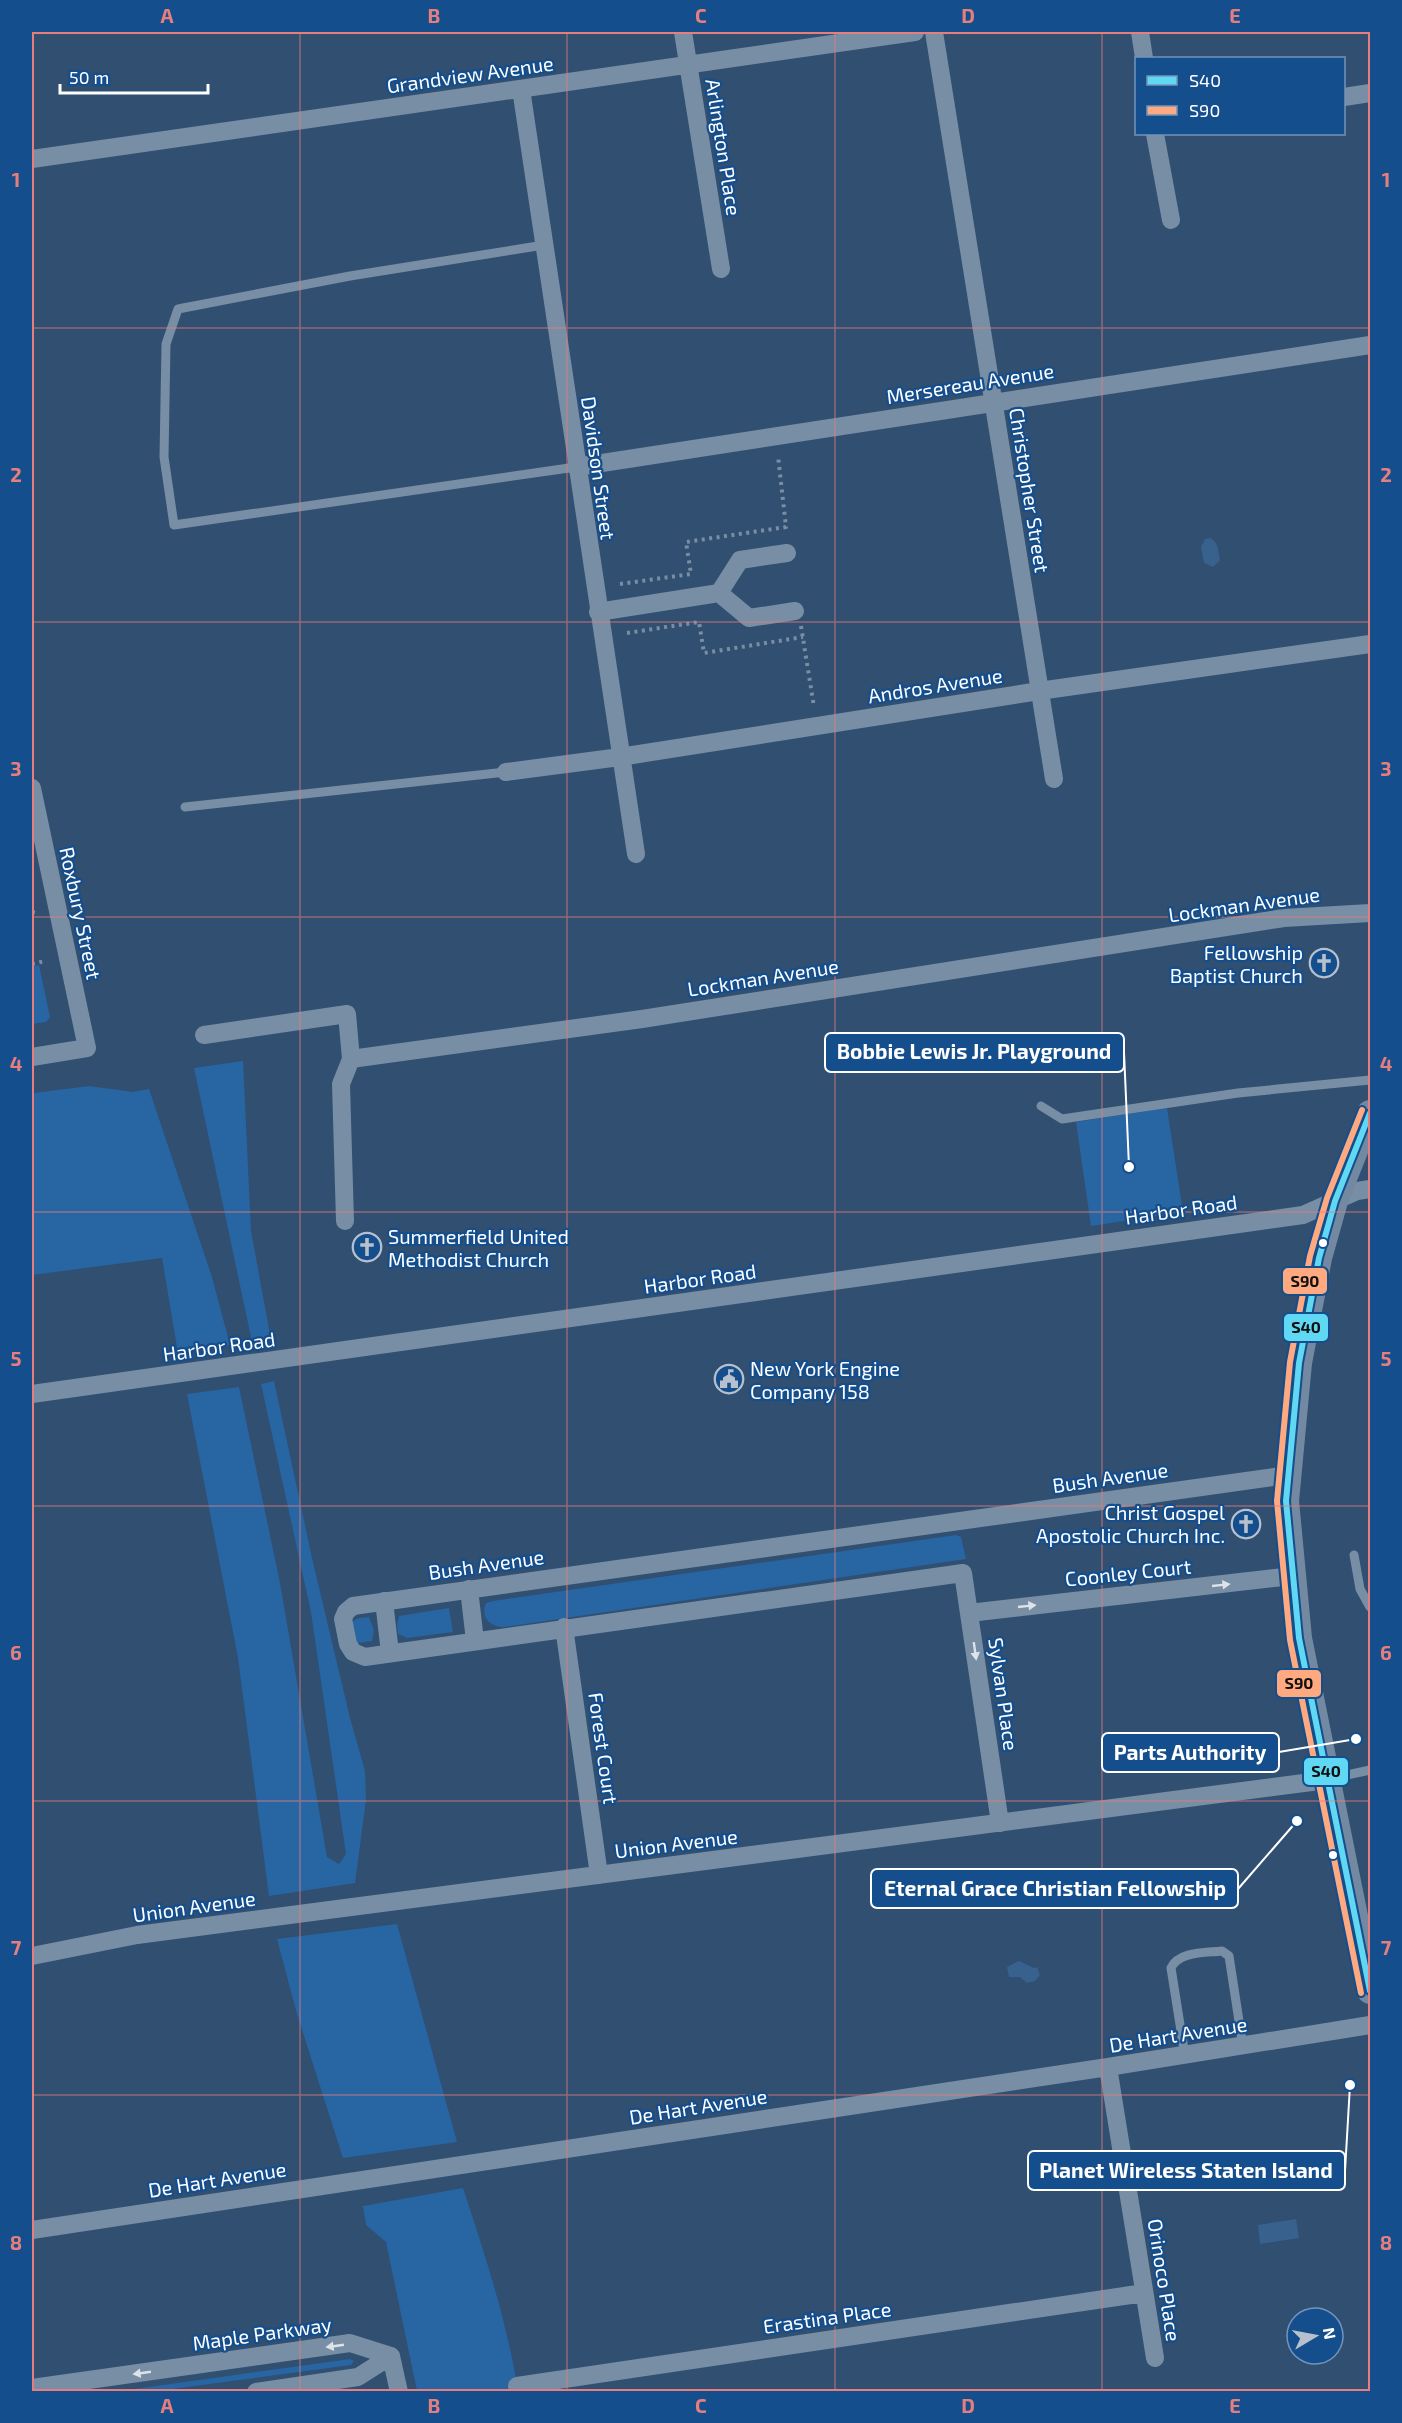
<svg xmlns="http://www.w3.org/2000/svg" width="1402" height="2423" font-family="'Exo 2',sans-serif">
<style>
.green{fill:#2865a3}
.water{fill:#38618e}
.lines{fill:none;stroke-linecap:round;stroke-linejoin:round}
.path{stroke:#778ea5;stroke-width:4;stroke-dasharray:3 4.5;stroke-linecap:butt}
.lane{stroke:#778ea5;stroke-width:9}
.street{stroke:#778ea5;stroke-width:18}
.secondary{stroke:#7389a1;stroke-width:26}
.bus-1-casing{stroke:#154e8c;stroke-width:10}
.bus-2-casing{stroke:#154e8c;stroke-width:10}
.bus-1{stroke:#60d8f3;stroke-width:6}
.bus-2{stroke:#ffa980;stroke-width:6}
.oneway{fill:#dde3e8}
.grid{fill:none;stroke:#e67e7e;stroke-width:1.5;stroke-opacity:0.55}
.bus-dot{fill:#fff;stroke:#154e8c;stroke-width:2}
.labels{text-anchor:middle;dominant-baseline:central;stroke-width:4.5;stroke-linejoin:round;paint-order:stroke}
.street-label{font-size:20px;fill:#fff;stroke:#154e8c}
.poi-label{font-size:20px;fill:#fff;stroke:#154e8c;text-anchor:end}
.leader{fill:none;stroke:#fff;stroke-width:2}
.callout-dot{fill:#fff;stroke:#154e8c;stroke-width:2}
.callout{fill:#154e8c;stroke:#fff;stroke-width:2}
.callout-label{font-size:21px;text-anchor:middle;font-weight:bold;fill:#fff}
.line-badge{stroke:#154e8c;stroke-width:2}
.pale-badge-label{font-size:16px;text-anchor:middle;font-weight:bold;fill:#111}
.neatline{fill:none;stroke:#e67e7e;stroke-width:2}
.grid-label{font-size:20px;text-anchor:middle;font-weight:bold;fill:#e67e7e}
</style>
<rect width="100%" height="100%" fill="#304f71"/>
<path class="green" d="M39,965L50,1017L46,1022L32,1024V967Z
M243,1061L251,1231L271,1340L252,1342L194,1068Z
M89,1086L133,1092L149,1089L212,1277L230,1345L178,1353L162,1258L32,1275L34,1093Z
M1167,1108L1183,1212L1091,1226L1076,1122Z
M274,1381L312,1558L350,1718L365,1771L366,1800L355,1883L269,1896L238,1658L187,1394L239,1387L280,1583L327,1857L339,1864L346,1854L311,1612L261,1384Z
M956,1535L961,1537L966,1559L504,1627C490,1627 480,1617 486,1603L493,1601Z
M449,1608L453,1632L407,1638L398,1634L397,1625L399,1616Z
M369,1617L374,1630L372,1641L358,1643L354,1639L351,1622L359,1618Z
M397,1924L457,2142L343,2158L297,2014L277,1939Z
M463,2188C485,2255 507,2321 518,2391H417L386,2242L366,2225L363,2206Z
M350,2359L354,2361L351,2365L158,2391H120Z"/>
<path class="water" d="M1210,538C1219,542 1218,551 1220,560L1213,567L1204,563L1201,547L1205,539Z
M1019,1961L1034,1968L1037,1967L1040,1975L1035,1981L1027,1983L1020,1977H1009L1007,1967Z
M1296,2219L1299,2238L1260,2244L1258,2225Z"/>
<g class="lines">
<path class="path" d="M620,584L691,574L686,542L786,527L778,456
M801,626L814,707
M627,633L699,622L704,653L803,637
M32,912L36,913
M32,964L45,961"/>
<path class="lane" d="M544,245L350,276L178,309L166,344L164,457L174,525L576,467
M185,807L506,772
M1041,1106L1062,1119L1238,1093L1370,1080
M1354,1555L1360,1589L1370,1607
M1329,1779L1370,1770
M1185,2056L1171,1968C1179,1951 1206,1953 1222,1951L1229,1956L1243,2047"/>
<path class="street" d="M683,32L721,269
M934,32L1054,779
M1140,32L1144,58
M521,89L636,854
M1344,97L1370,93
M1155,134L1171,220
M32,159L915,32
M576,467L1370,345
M719,593L749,618L795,611
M598,612L719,593L740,560L787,553
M506,772L620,757L1039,691L1370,644
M32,788L87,1048L32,1057
M204,1035L347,1014L351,1059
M351,1059L642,1019L1284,918L1370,913
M345,1221L341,1084L351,1059
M32,1394L1303,1215L1357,1191L1370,1189
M469,1589L475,1641
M384,1601L390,1653
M969,1613L1292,1576
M564,1627L599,1875
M1000,1823L963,1573L365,1657L353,1652L348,1644L343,1619L346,1612L353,1606L1288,1475
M32,1956L137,1935L1327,1780
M1108,2067L1155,2358
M32,2230L1108,2067L1370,2025
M391,2356L399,2392
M517,2386L1144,2293
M32,2388L350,2343L391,2356
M256,2392L358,2377L391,2356"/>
<path class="secondary" d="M1370,1113L1335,1201L1319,1258L1299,1363L1286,1501L1299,1638L1370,1991"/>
<g class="bus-1-casing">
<path id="bus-1" d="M1370,1113L1335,1201L1319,1258L1299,1363L1286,1501L1299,1638L1370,1991"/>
</g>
<g class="bus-2-casing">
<path id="bus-2" d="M1361,1993L1290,1640L1277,1501L1290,1362L1310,1256L1327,1198L1362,1110"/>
</g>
<use href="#bus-1" class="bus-1"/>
<use href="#bus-2" class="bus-2"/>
</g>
<defs><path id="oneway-solid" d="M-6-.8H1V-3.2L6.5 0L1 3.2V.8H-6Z" transform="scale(1.5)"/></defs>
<g class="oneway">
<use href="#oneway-solid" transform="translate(1221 1585) rotate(-6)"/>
<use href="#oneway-solid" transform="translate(1027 1606) rotate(-6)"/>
<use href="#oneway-solid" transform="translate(975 1651) rotate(82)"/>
<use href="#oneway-solid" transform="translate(335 2346) rotate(172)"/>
<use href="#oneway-solid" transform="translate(142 2373) rotate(172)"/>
</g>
<path class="grid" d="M300,32V2392M567,32V2392M835,32V2392M1102,32V2392M32,328H1370M32,622H1370M32,917H1370M32,1212H1370M32,1506H1370M32,1801H1370M32,2095H1370"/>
<defs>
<g id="church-ring" transform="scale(1.5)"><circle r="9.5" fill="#154e8c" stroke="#b7c1cd" stroke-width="1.5"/><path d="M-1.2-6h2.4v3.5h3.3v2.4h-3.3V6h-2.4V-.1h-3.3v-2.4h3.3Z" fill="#b7c1cd"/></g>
<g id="civic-ring" transform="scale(1.5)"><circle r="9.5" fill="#154e8c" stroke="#b7c1cd" stroke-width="1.5"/><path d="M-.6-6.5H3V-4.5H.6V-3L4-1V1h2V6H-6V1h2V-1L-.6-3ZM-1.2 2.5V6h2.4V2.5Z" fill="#b7c1cd"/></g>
</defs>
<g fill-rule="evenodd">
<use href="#church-ring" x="1324" y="963"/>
<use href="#church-ring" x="367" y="1247"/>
<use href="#civic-ring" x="729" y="1379"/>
<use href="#church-ring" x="1246" y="1524"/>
</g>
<g class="bus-dot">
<circle cx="1323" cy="1243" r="5"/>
<circle cx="1333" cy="1855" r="5"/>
</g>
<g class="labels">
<g class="street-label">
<text transform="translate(470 74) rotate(-8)">Grandview Avenue</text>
<text transform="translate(724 147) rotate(81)">Arlington Place</text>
<text transform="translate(970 383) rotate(-9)">Mersereau Avenue</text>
<text transform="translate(599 468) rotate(82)">Davidson Street</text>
<text transform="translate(1030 490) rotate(81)">Christopher Street</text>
<text transform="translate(935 685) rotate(-9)">Andros Avenue</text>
<text transform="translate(1244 904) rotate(-8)">Lockman Avenue</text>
<text transform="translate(81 913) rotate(78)">Roxbury Street</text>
<text transform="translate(763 977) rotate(-9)">Lockman Avenue</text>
<text transform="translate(1181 1209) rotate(-8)">Harbor Road</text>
<text transform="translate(700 1278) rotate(-8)">Harbor Road</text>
<text transform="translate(219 1346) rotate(-8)">Harbor Road</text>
<text transform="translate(1110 1477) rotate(-8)">Bush Avenue</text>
<text transform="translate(486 1564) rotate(-8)">Bush Avenue</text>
<text transform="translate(1128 1572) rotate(-6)">Coonley Court</text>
<text transform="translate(1004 1694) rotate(82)">Sylvan Place</text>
<text transform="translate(604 1748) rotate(82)">Forest Court</text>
<text transform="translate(676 1843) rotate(-7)">Union Avenue</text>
<text transform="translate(194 1906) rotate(-8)">Union Avenue</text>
<text transform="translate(1178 2034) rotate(-9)">De Hart Avenue</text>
<text transform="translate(698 2106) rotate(-9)">De Hart Avenue</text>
<text transform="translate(217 2179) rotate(-9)">De Hart Avenue</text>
<text transform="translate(1165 2280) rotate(81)">Orinoco Place</text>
<text transform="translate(827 2317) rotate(-8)">Erastina Place</text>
<text transform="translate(262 2333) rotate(-8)">Maple Parkway</text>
</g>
<g class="poi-label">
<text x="1303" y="952">Fellowship<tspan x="1303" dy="23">Baptist Church</tspan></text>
<text x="388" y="1236" text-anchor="start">Summerfield United<tspan x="388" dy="23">Methodist Church</tspan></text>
<text x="750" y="1368" text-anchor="start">New York Engine<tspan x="750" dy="23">Company 158</tspan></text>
<text x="1225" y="1512">Christ Gospel<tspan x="1225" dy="23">Apostolic Church Inc.</tspan></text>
</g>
</g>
<path class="leader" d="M1129 1167L1124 1052M1356 1739L1279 1752M1297 1821L1238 1889M1350 2085L1345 2171"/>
<g class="callout-dot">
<circle cx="1129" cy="1167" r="6"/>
<circle cx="1356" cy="1739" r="6"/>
<circle cx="1297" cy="1821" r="6"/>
<circle cx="1350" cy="2085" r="6"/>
</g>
<g class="callout">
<rect x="825" y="1033" width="299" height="39" rx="6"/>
<rect x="1102" y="1733" width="177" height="39" rx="6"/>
<rect x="871" y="1869" width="367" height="39" rx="6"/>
<rect x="1028" y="2151" width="317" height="39" rx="6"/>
</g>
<g class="callout-label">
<text x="974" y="1059">Bobbie Lewis Jr. Playground</text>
<text x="1190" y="1760">Parts Authority</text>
<text x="1055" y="1896">Eternal Grace Christian Fellowship</text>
<text x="1186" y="2178">Planet Wireless Staten Island</text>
</g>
<g class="line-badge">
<rect x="1282" y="1267" width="46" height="28" rx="6" fill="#ffa980"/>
<rect x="1283" y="1313" width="46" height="29" rx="6" fill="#60d8f3"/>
<rect x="1276" y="1669" width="46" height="29" rx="6" fill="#ffa980"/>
<rect x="1303" y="1757" width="46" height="29" rx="6" fill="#60d8f3"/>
</g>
<g class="pale-badge-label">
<text x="1305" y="1287">S90</text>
<text x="1306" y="1333">S40</text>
<text x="1299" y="1689">S90</text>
<text x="1326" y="1777">S40</text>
</g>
<rect width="1402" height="2423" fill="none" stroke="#154e8c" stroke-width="66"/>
<rect x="1135" y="57" width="210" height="78" fill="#154e8c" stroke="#7395ba" stroke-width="1.5"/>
<rect x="1147" y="76" width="30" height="9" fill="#60d8f3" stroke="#7395ba" stroke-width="1.5"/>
<text x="1189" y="87" font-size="18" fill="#ffffff">S40</text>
<rect x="1147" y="106" width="30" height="9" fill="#ffa980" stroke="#7395ba" stroke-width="1.5"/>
<text x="1189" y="117" font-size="18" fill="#ffffff">S90</text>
<g transform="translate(1315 2336) rotate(80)"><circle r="28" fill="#154e8c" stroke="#7395ba" stroke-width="1.5"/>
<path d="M0-4.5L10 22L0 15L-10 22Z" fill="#b7c1cd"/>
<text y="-9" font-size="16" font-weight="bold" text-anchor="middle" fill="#ffffff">N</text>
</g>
<path d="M60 84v9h148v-9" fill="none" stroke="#ffffff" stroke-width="3"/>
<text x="69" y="84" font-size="18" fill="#ffffff" stroke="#154e8c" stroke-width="4.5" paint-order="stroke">50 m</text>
<rect x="33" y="33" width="1336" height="2357" class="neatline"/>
<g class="grid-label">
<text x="167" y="23">A</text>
<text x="434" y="23">B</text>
<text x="701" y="23">C</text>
<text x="968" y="23">D</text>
<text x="1235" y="23">E</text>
<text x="16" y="187">1</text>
<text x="1386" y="187">1</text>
<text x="16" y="482">2</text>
<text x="1386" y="482">2</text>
<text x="16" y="776">3</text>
<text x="1386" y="776">3</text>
<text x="16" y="1071">4</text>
<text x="1386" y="1071">4</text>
<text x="16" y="1366">5</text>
<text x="1386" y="1366">5</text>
<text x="16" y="1660">6</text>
<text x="1386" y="1660">6</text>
<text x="16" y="1955">7</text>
<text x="1386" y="1955">7</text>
<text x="16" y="2250">8</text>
<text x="1386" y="2250">8</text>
<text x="167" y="2413">A</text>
<text x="434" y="2413">B</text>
<text x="701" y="2413">C</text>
<text x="968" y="2413">D</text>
<text x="1235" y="2413">E</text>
</g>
</svg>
